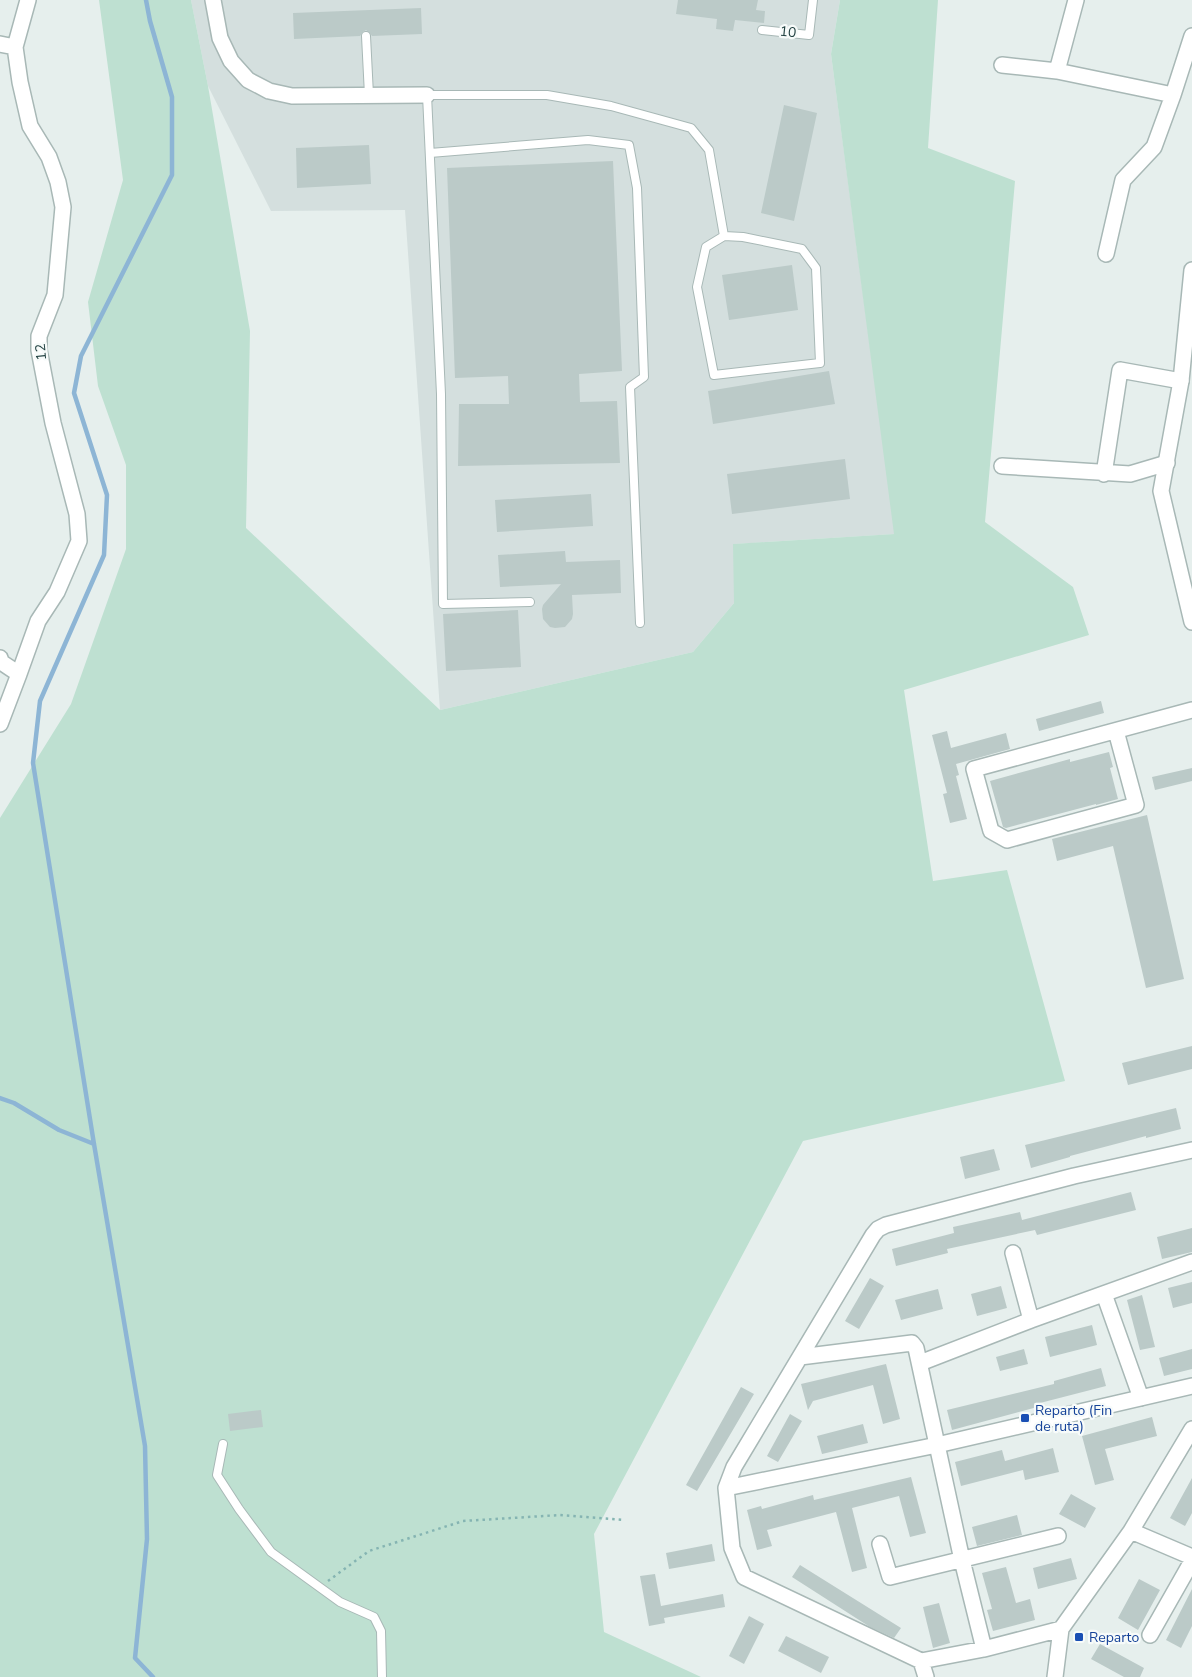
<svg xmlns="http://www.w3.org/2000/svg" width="1192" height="1677" font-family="'Nunito Sans',sans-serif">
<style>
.built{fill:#d4dfde}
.green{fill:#bee0d1}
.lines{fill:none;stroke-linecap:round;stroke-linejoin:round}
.stream{stroke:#8db5d5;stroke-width:4.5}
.building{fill:#bbcac8}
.service-casing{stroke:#a8b8b6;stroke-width:10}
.minor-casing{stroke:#a8b8b6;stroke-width:18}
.tertiary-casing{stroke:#a8b8b6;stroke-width:18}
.path{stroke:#85b4b2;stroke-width:2.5;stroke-dasharray:2.5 4;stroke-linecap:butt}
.service{stroke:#fff;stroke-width:8}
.minor{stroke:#fff;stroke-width:15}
.tertiary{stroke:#fff;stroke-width:15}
.transit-dot{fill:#1a4fb4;stroke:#f7fbfa;stroke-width:2}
.labels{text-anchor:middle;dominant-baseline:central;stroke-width:4.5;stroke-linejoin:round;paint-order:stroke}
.street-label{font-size:14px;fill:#234242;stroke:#f7fbfa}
.transit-label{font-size:14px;fill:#164399;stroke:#f7fbfa;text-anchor:start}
</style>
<rect width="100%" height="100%" fill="#e6efed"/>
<path class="built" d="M191,0H840L831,54L895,534L734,544V603L693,652L440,710L405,210L271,211L208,86Z"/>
<path class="green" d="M99,0H191L208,86L250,331L246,528L440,710L693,652L734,603L733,544L894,534L831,54L840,0H938L928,148L1015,181L985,522L1073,587L1089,635L904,690L933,881L1007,870L1065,1081L803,1141L594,1534L604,1632L701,1677H0V818L71,704L126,549V465L98,386L88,302L123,180Z"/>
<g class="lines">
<path class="stream" d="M146,0L150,21L172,97V175L81,356L74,393L107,495L104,555L40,701L33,763L94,1144L145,1446L147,1539L135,1658L153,1677
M0,1098L14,1103L59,1130L94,1144"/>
</g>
<path class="building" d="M678,0H758L756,10L765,11L764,23L735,20L733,31L716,29L717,19L676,14Z
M421,8L422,34L372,36L370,33L366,30L363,32L360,36L294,39L293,13Z
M784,105L817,113L794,221L761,213Z
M369,145L371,184L297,188L296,148Z
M613,161L622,371L579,374L580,402L617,401L620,463L458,466L459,404H509L508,376L455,378L447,168Z
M792,265L798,310L729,320L722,275Z
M829,371L835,404L713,424L708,391Z
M845,459L850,499L732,514L727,474Z
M591,494L593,526L497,532L495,500Z
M565,551L566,562L620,560L621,593L572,595L573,614L572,619L565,627L555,628L550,627L543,619L542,609L543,605L561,584L500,587L498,555Z
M518,610L521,667L446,671L443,614Z
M1101,701L1104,713L1039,731L1036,719Z
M947,731L951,748L1006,733L1010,749L956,764L959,775L956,776L967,819L950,823L943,794L947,793L932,735Z
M1109,752L1113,767L1110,768L1118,799L1096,805V804L1006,828L1003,827L990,781L1070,759V762Z
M1192,768V781L1155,790L1152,777Z
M1147,815L1184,979L1146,988L1113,846L1057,861L1052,839Z
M1192,1046V1069L1128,1085L1122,1063Z
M1176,1108L1181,1129L1146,1138V1136L1070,1156V1157L1031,1168L1025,1145Z
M994,1149L1000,1170L965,1179L960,1157Z
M1131,1192L1136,1210L1037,1235L1035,1230L947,1249L948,1253L896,1266L892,1249L954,1233L953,1227L1020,1212L1022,1220Z
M1192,1228V1252L1162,1259L1157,1237Z
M870,1278L884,1286L859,1329L845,1321Z
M1192,1282V1303L1173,1308L1168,1288Z
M1001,1286L1007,1308L977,1316L971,1294Z
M938,1289L943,1309L901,1320L895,1300Z
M1142,1295L1155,1347L1140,1350L1127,1300Z
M1092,1325L1097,1345L1050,1357L1045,1337Z
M1024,1349L1028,1364L1000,1371L996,1357Z
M1192,1349V1369L1164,1376L1159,1358Z
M886,1364L900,1419L883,1424L873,1385L813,1401L808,1410L801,1384Z
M1101,1368L1106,1386L1040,1403L1041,1406L952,1430L947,1410L1054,1384V1381Z
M741,1387L754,1394L697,1491L686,1485Z
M261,1410L263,1427L230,1431L228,1414Z
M790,1414L802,1421L778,1462L767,1456Z
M1152,1417L1157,1436L1105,1449L1114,1480L1095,1485L1082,1436Z
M863,1424L868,1443L822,1454L817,1436Z
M1053,1448L1059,1472L1025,1480L1023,1470L961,1486L955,1462L1002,1450L1005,1461Z
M911,1477L926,1533L910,1537L899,1496L852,1508L867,1568L852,1572L836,1512L767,1530L772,1546L757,1550L747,1510L761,1506L762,1509L813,1495L814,1500Z
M1192,1478V1513L1185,1526L1170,1518Z
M1071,1494L1096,1508L1085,1528L1059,1514Z
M1017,1515L1022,1535L977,1546L972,1527Z
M712,1544L715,1561L669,1569L666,1553Z
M1071,1558L1077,1579L1038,1589L1033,1568Z
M800,1565L901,1628L894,1638L870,1627L792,1577Z
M1006,1567L1016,1603L1030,1599L1035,1620L993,1631L987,1610L992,1609L982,1573Z
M655,1574L661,1606L723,1594L725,1607L664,1618L665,1623L649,1626L640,1576Z
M1139,1579L1160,1590L1138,1630L1118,1618Z
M1192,1589V1626L1181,1648L1166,1640Z
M939,1603L950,1643L933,1648L923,1607Z
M749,1616L764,1624L744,1664L729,1656Z
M786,1636L829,1657L821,1673L778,1651Z
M1100,1644L1144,1668L1140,1677H1124L1091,1659Z"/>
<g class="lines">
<g class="service-casing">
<path id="service" d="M762,30L809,35L813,0
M366,36L369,95
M430,153L588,140L629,145L637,188L644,377L630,387L640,623
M724,236L743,237L802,249L816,268L820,363L714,375L697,287L706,247Z
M530,602L443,604L441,394L427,95H547L611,106L691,128L709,150L724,236
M223,1444L217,1475L239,1509L271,1552L340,1602L374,1617L381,1631L382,1677"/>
</g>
<g class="minor-casing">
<path id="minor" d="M0,44L15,47
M1002,65L1057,71L1173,95
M1057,71L1076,0
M1106,254L1123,180L1154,147L1173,95L1192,36
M1002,466L1130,474L1167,463
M1104,474L1120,370L1181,381
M0,658L1,662L19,674L38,621L57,592L79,541L77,514L53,423L39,350V336L55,295L63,207L58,182L49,157L30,126L20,82L15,47L28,0
M0,724L19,674
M1116,731L1136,805L1007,840L991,831L974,769L1192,710
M1192,1150L1074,1176L886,1225L878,1229L873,1235L734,1467L726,1488L732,1548L744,1577L921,1661L984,1649L1061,1629L1131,1531L1192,1429
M1013,1253L1031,1320
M1104,1294L1141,1398
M800,1357L912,1343L916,1348L962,1560L984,1649
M920,1363L1031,1320L1192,1262
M726,1488L937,1445L1192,1386
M1131,1531L1192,1557
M880,1544L890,1577L1058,1536
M1150,1635L1192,1561
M921,1661L926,1677
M1055,1677L1061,1629"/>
</g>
<g class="tertiary-casing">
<path id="tertiary" d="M213,0L220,38L231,61L248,80L269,91L292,96L427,95
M1192,270L1181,381L1161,491L1192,622"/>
</g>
<path class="path" d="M328,1581L369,1551L463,1521L560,1515L624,1520"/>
<use href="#service" class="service"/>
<use href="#minor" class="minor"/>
<use href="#tertiary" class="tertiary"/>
</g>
<g class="transit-dot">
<rect x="1020" y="1413" width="10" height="10" rx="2.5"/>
<rect x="1074" y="1632" width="10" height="10" rx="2.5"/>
</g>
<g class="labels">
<g class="street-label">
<text transform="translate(788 32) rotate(6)">10</text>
<text transform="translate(41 352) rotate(-96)">12</text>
</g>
<g class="transit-label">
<text x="1035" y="1410">Reparto (Fin<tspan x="1035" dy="16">de ruta)</tspan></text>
<text x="1089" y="1637">Reparto</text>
</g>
</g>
</svg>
